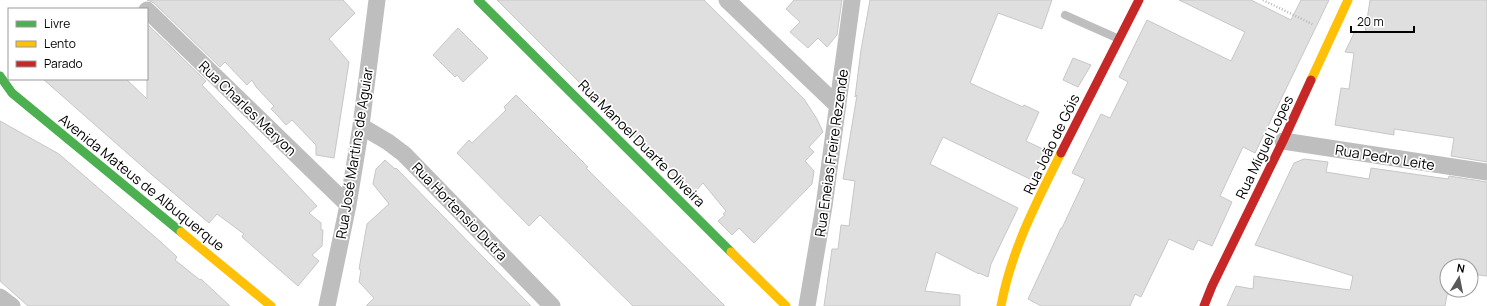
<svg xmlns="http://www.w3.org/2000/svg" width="1487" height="306" font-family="Manrope,sans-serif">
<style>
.building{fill:#dfdfdf;stroke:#c7c7c7}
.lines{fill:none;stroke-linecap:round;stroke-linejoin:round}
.path{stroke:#b9b9b9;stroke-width:2.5;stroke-dasharray:1 2;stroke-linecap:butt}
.lane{stroke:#bebebe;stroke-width:8}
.street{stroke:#bebebe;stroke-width:17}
.fast{stroke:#4caf50;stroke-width:9}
.slow{stroke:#ffc107;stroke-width:9}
.jam{stroke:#c62828;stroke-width:9}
.labels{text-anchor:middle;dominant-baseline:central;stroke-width:3.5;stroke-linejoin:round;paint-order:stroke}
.street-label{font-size:14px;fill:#000;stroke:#fff}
</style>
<rect width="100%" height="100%" fill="#fff"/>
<path class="building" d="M147,0H343L355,13L329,39L349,62L334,158L316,155V145L292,120L286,125L277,115L271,109L274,106L256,87L252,80L247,85L225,62L220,67L154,3Z
M497,0H704L804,99L817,119L823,132L809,147L814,152L805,161L814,171L812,184L754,243L739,228L732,235L718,221L725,215L723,214L726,211L703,183L692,195Z
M794,0H842L837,35L827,47L818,38L808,48L790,32L800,22L786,9Z
M870,0H1052L1042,29L998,13L970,83L1023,107L1024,105L1039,112L1026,141L1047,151L1032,180L943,137L930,164L1018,208L991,264L988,277L979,273V274L936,252L925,291L960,295V306H824L832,249H838L841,225L849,226L855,181L843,179L857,95L855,97L861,50Z
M1179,0H1251L1291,20L1301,0H1329L1255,153L1243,147L1220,196L1232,202L1212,246L1198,240L1193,250L1169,239L1141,297L1135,294L1130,306H1041L1028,299L1061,228H1062L1085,179L1072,173L1101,114L1110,118L1128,82L1119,77L1147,20L1231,61L1245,32Z
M1370,0H1487V162L1451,156L1454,138L1394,129V135L1335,125L1341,88L1349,89L1354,53L1345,52L1355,31L1365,33Z
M147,24L206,81L202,85L317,206L309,213L321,223V230H323L322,246L312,255L319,261L298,286L243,238L242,236L244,234L217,214L209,223L151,174L43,79H126L147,99Z
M458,28L488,58L463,82L457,75L455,77L433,55Z
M1073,58L1091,65L1078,87L1063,80Z
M516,95L588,167L586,168L725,306H633L540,215L529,226L457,153L469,140L472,143L506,110L504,107Z
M0,121L59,154L162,243L177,257L175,260L200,280L201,279L230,306H28L0,281Z
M1304,159L1328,162L1326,172L1369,179L1371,168L1448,179L1449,176L1487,182V276L1471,274V266H1447L1448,290L1445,306H1227L1236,286L1253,289L1254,276L1350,290L1353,276L1255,245L1294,163Z
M385,160L395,169L396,168L531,306H366L374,298L359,282L361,270L359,269L367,224L389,204L373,184L376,169Z"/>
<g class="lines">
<path class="path" d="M1263,0L1314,25"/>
<path class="lane" d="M1065,15L1119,39"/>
<path class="street" d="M727,0L838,106
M147,10L348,205
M361,126L388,142L404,154L552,306
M1283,141L1487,172
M0,297L12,306
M327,306L348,205L361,126L377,0
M807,306L824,206L852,0"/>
<path class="fast" d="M478,0L731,252
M0,76L12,93L181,232"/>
<path class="slow" d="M1311,80L1348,0
M181,232L271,306
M731,252L786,306
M1001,306C1011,251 1036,203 1061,153"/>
<path class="jam" d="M1061,153L1139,0
M1204,306L1212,286L1283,141L1311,80"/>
</g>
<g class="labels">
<g class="street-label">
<text transform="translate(248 108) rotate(44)">Rua Charles Meryon</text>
<text transform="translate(642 143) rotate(45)">Rua Manoel Duarte Oliveira</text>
<text transform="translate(1051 144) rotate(-64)">Rua João de Góis</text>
<text transform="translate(1264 147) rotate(-64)">Rua Miguel Lopes</text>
<text transform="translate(354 153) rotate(-81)">Rua José Martins de Aguiar</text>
<text transform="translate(831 153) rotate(-82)">Rua Eneias Freire Rezende</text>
<text transform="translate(1385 157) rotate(9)">Rua Pedro Leite</text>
<text transform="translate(142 182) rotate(39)">Avenida Mateus de Albuquerque</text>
<text transform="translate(460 211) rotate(46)">Rua Hortensio Dutra</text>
</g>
</g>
<rect x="8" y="8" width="140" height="72" fill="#ffffff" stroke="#999999"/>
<rect x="16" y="21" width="20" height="6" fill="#4caf50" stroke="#999999"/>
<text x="44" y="28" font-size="12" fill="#000000">Livre</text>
<rect x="16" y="41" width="20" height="6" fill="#ffc107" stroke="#999999"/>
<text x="44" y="48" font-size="12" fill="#000000">Lento</text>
<rect x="16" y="61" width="20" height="6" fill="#c62828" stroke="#999999"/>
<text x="44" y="68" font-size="12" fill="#000000">Parado</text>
<g transform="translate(1459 278) rotate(10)"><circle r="19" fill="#ffffff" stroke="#999999"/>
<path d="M0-3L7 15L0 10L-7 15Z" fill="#595959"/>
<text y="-6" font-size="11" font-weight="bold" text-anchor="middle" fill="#000000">N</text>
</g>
<path d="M1351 26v6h63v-6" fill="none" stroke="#000000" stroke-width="2"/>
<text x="1357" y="26" font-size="12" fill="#000000" stroke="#ffffff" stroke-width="3" paint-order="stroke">20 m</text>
</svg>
